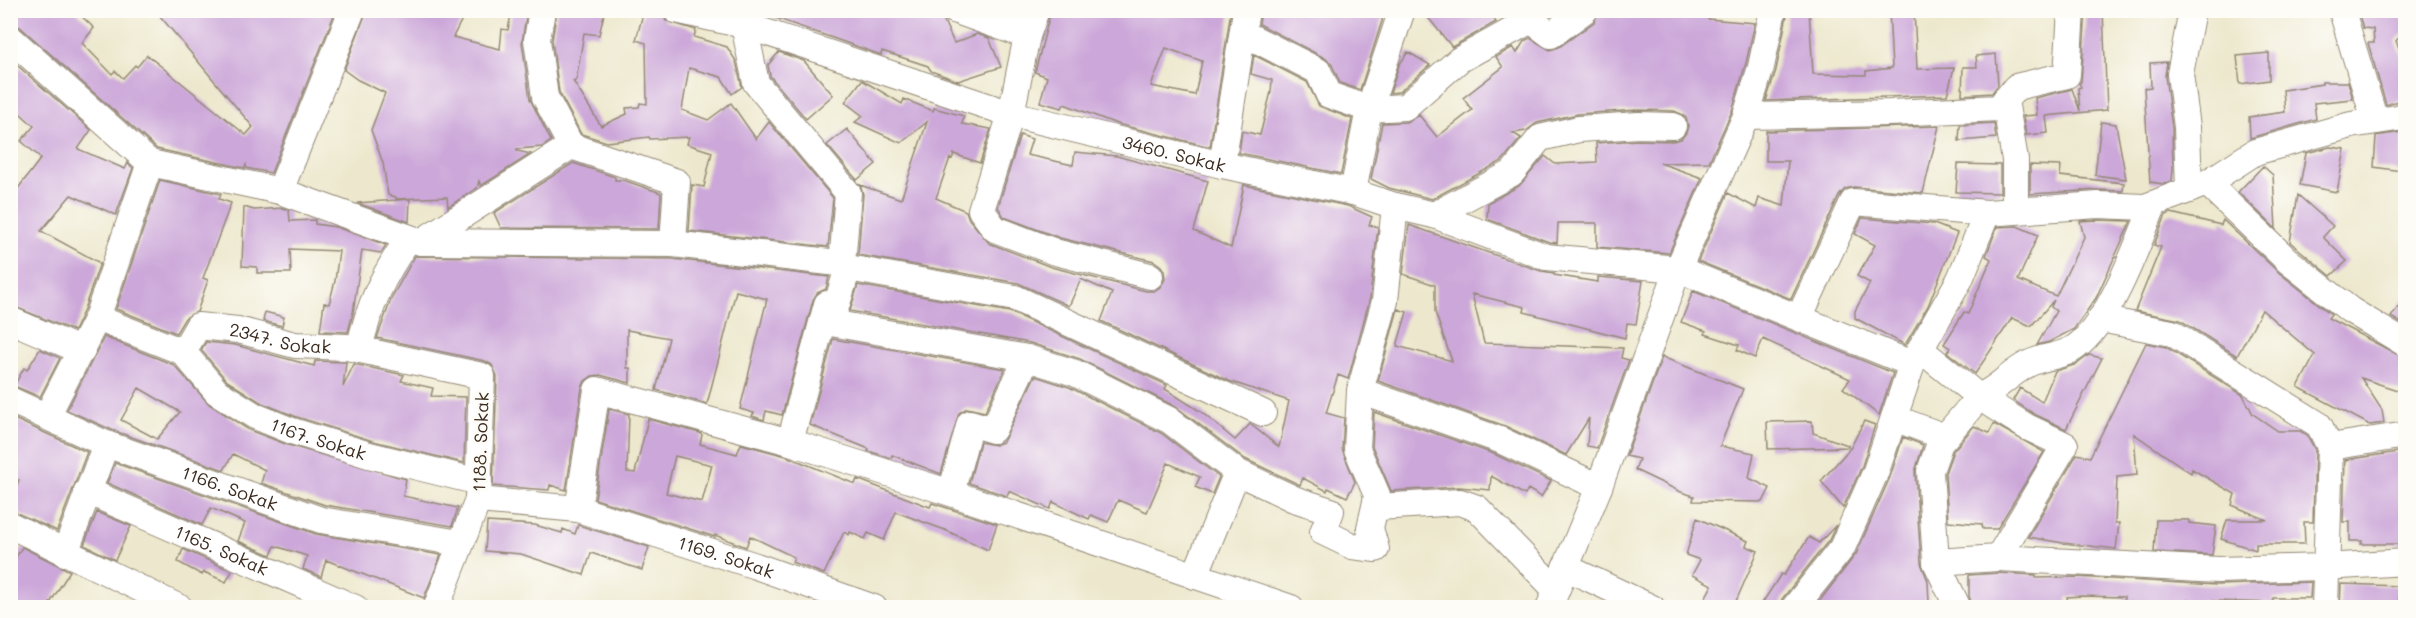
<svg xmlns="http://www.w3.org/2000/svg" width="2416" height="618" font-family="Mali,sans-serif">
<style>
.building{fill:#cca7d9;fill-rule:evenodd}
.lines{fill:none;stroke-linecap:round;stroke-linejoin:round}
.minor-casing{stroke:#948976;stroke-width:28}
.minor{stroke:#fff;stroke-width:26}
.labels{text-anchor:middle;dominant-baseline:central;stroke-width:6;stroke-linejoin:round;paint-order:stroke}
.street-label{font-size:18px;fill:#3b2a1e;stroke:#fdfcf7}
</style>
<rect width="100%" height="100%" fill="#fdfcf7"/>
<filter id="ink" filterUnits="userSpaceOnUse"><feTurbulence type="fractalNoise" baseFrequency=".0167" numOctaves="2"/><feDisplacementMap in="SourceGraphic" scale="12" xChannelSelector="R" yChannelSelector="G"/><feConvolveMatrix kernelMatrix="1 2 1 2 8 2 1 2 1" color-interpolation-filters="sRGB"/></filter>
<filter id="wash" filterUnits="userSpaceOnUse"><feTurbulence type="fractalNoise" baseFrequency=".008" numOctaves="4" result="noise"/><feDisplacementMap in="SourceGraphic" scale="24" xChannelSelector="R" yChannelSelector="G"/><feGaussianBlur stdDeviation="1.35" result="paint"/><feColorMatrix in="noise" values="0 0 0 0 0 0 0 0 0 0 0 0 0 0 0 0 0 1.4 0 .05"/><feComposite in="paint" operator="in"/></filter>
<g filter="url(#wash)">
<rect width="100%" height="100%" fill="#ede8cd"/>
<g id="blocks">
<path class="building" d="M10,10H75L94,28L82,43L112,74L115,71L123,78L135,65L137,67L147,55L246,135L253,127L155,10H336L271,173L246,168V165L244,168L157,149L20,27L10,23Z
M367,10H385L404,16L405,10H450L463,17L453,37L500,49L502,29L508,30L512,10H527L522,42L530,99L551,141L542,147L517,149V151L531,154L481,186L479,181L477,188L448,207L447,197L396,199V197L388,195L383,163L371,130L385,93L358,80L344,70Z
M557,10H605L599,35L584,33L576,81H573L601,126L627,114L626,108L639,107L640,103L647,104L646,43L636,40L644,10H661L666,21L696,30L694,37L727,47L736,61L742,87L732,94L721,77L689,68L682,110L708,120L731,103L756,139L769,122L833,198L828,247L689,231L692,185L704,187L712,152L687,144L689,137L650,139L649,137L607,142L581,134L559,92L552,40Z
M753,10H939L954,43L977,34L989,38L1001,67L958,81L931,71L928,66L882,51L881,55Z
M1051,10H1231L1210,147L1117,124L1064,104L1062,108L1040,102L1047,77L1035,72ZM1166,48L1202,61L1195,95L1151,86Z
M1261,10H1384L1382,21L1360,90L1340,83L1332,65L1325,58L1259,24Z
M1422,10H1487L1496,22L1452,47Z
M1600,10H1711L1708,19L1755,23L1746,63L1732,111L1709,162L1660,163L1702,178L1669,253L1597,247V223H1558L1557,243L1549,242L1487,219L1488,203L1519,186L1545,156L1555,164L1597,162L1596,143L1638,140L1673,141L1681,139L1686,133L1688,126L1686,118L1681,114L1674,111L1637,110L1578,114L1537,123L1526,131L1513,133L1521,138L1502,161L1432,199L1389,188L1371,179L1382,123L1406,122L1419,115L1437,137L1472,110L1463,98L1503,67L1496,57L1513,47L1517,53L1524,41L1530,38L1550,50L1559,47L1594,22Z
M1788,10H1809L1813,74L1866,75V71L1892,68L1889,10H1914L1917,69L1954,68L1947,95L1766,101L1776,70Z
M2086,10H2103L2107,110L2046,116L2048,133L2026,135L2023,116L2037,115L2035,98L2072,89L2080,111L2078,88L2081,87L2079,83L2081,82Z
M2375,10H2406V30L2396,41L2406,65V98L2386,105L2368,43H2374L2373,29L2363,28L2359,15Z
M779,52L804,61L833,95L806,119L770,76L768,65Z
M1408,52L1430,65L1399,92L1390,93L1399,65Z
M2269,53V80L2240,84L2237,56Z
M1996,54L1998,85L1992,93L1962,95L1963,67H1977L1976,56Z
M1254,55L1307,82L1319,106L1352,119L1341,174L1239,153L1242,131L1260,135L1271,92L1272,80L1251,74Z
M10,59L91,130L78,149L125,169L128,163L133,168L116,215L71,195L41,231L100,263L83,312L74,331L10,305V199L41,158L21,141L34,126L10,104Z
M2167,62L2165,76L2172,128L2173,169L2172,181L2164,184L2150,182L2144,88L2151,87L2150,63Z
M862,80L902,104L904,99L933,111L934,108L964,116L962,124L991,129L980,163L954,154L952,159L950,158L936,198L966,211L969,219L989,243L1051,267L1146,291H1154L1160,287L1165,279L1164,271L1161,266L1154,261L1060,238L1004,217L998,207L1020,135L1032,139L1027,155L1073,165L1075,152L1117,156L1208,181L1194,231L1231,248L1244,185L1348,206L1372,217L1369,225L1378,227L1370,298L1348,379L1338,375L1326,413L1344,418L1342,449L1355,482L1347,497L1328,488L1327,491L1303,478L1300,485L1245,459L1176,407L1080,359L1030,343L850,311L858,285L1010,312L1167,385L1165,389L1200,411L1235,440L1250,424L1279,447L1289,401L1229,381L1101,321L1112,293L1081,279L1069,306L1018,283L858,255L863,194L860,185L901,199L927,122L901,143L855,122L863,116L845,102Z
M2322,82H2348L2353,99L2314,103L2316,119L2250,138L2249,117L2285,112L2283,90L2322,84Z
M2101,122L2116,124L2126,179L2095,175Z
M1994,123L1996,138L1959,141L1960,125Z
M1939,126L1923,193L1854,187L1845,189L1839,196L1791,299L1698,261L1728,193L1756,208L1759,198L1784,206L1788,161H1766V131Z
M847,129L876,164L857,180L827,145Z
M2402,132L2401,171L2374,167L2376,136Z
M2330,147L2345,149L2337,192L2300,185L2306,153Z
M573,163L615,177V180H623L661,193L659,229L501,228L494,213Z
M1958,164L2000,165V193L1956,192Z
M2030,165L2061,166L2060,176L2124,183L2123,191L2097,190L2030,194Z
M2263,166L2273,175L2276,229L2238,192Z
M160,180L221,194L219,199L231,203L203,278L208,280L197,312L185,318L176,333L116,309Z
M2298,195L2333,226L2323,237L2347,261L2331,276L2290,242Z
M410,199L409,222L357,203Z
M244,207L254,210L283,208L289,210L290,221L315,220V224L336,227L386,245L381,253L362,250L353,313L348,332L320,331L324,303L329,304L335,281L339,251L290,249L291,273H257V267L242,266Z
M2171,213L2221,225L2223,220L2277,271L2331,314L2328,318L2406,359V393L2361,378L2382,410L2384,423L2370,425L2298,387L2315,355L2262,310L2237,356L2180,320L2135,311L2161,247L2154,245L2166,215Z
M1862,218L1934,224L1957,233L1928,306L1905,345L1855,318V311L1870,283L1857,276L1875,245L1855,234Z
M2098,220L2131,221L2096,298L2074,329L2049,342L2037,345L2056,311L2051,307L2054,300L2031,326L2012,318L1975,374L1947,352L1950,348L1944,344L1964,312L1968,314L1991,259L1986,256L1997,227L2017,226L2038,235L2018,280L2056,296L2084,237L2080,221Z
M1409,225L1541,271L1554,273V275L1598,282V277L1643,281L1636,324L1627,323L1625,338L1524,312L1525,307L1472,294L1484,343L1623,348L1621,358L1629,360L1597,448L1587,446L1589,418L1566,455L1505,426L1378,381L1398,309L1407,312L1397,346L1452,361L1435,312V285L1403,274Z
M415,256L672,259L829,277L826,289L817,293L813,300L782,415L766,411L764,420L752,416L754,413L740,409L767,299L736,291L707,404L656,390L669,338L627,330V368H630V383L600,375L592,376L585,381L582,388L566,490L550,485L549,490L493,486L497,376L492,365L485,361L377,338L392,297Z
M1693,291L1893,373L1879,415L1843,388L1850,379L1763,339L1755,358L1737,350L1739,345L1705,334L1706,331L1681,322Z
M2406,296V326L2391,317Z
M265,312L284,317L282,326L263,321Z
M104,337L174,365L209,404L249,430L288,445L406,479L403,496L458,508L452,526L325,505L261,483L265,470L233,454L224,470L112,430L67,410ZM139,388L180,412L157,439L121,420Z
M833,339L1005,369L985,412L967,408L959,413L941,474L892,455L891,458L868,451L869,449L810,425Z
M206,342L235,345L314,366L315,361L346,362L343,387L354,364L404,375L401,381L433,388L431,396L466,397L464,463L373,441L297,417L262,403L227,381L201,350Z
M2146,343L2166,347L2243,395L2253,414L2278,431H2300L2307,435L2315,450L2313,522H2304L2305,544H2256V550L2221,539L2227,520H2267L2232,505L2235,494L2192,469L2191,473L2134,434L2137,475L2117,477L2115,523H2119L2116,549L2063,543L2028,537L2077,454L2090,457Z
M40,349L60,358L40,397L14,386L24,368L27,370Z
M2089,355L2102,358L2066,429L2034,414L2013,400L2020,388L2042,402L2055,371L2077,364Z
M1662,357L1743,389L1720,446L1754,453L1749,478L1770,488L1763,502L1693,501L1694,496L1681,492L1635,470L1639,459L1626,456Z
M1035,376L1069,387L1161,433L1219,477L1212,494L1195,487L1200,477L1168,463L1147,512L1118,500L1108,522L1091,515L1089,519L1053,502L1050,509L1009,491L1007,496L969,483L980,442L995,445L1003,442Z
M609,409L629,414L627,472L635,473L648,419L700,433L702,435L700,444L737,454L741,444L786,456L855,484L857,479L930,507L932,503L997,524L988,550L945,530L896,512L884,540L868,533L865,539L850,532L849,535L844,532L824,574L792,562L794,557L750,536L746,547L715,535V537L595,499ZM675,456L712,465L702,502L666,493Z
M1374,412L1494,454L1551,481L1541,497L1528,489L1525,495L1491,476L1490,490L1459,487L1391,491L1372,446Z
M10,417L87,452L57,531L10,510V504L19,480L10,477Z
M1812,421L1813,433L1848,445V447L1768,449L1767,422Z
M1864,421L1875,425L1862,466L1843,508L1821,481L1851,447Z
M1994,424L2044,452L1997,529H1983L1982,524L1948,521L1945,473L1953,451L1974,426L1989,433Z
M1903,437L1923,445L1915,472L1921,563L1928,581L1929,603H1926L1927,606L1814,608L1856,554L1890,477Z
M2404,451L2406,544H2361L2362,541H2350V522H2343L2345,460Z
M115,463L316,534L441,555L424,598L326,560L321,577L303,569L307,556L275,546L271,555L238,541L245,523L211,508L202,525L107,483Z
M97,512L131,526L115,560L84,545Z
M1697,518L1748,541L1746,546L1758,551L1733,608H1700L1712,585L1692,575L1700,560L1686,555Z
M2156,520H2189V523L2216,526L2212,555L2154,552Z
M487,522L535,525L562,533L563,529L575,534L578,525L649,547L642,570L591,553L584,575L521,554L485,551Z
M1836,525L1829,540L1782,599L1779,608H1759L1781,574L1784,575L1809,537L1819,543Z
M22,547L70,571L47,608H10V567Z
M183,549L232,571L226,582L204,572L202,575L178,562Z
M1998,573L2036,575V578L2077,577L2217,585L2311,582L2310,598H2273V603L2188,600V608H2124V597L2081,596L2067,597L2068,608H1973L1969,596V575Z
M2341,584L2400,586L2398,608H2340Z"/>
</g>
</g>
<g filter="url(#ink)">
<use href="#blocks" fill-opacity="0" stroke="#948976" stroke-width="1.5"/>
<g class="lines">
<g class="minor-casing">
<g id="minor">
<path id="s1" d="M676,10L744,25L1011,114L1222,165L1353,192L1395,206L1434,215L1546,257L1678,269L1912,364"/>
<path d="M954,10L1027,36"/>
<path d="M1036,10L1027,36L1011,114L981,210L995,229L1055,252L1150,276"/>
<path d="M2342,11L2375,121"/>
<path d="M744,25L756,83L848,193L842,264"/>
<path d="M1243,33L1318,71L1329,95L1369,109L1405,107L1459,60L1531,20L1551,35L1585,10"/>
<path d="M10,38L150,163L280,191L421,242L673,244L838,263L848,268L1015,298L1263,413"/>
<path d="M2005,100L2015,160V211"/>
<path d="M1746,116L1890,113L1999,108L2016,87L2067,75L2071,10"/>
<path d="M571,146L677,182L673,244"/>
<path d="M1222,165L1246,10"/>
<path d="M2207,183L2287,260L2350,310L2406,344"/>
<path d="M2189,190L2187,127L2180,74L2192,10"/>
<path d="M280,191L352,10"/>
<path d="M1353,192L1369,109L1402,10"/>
<path d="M1395,206L1385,301L1360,391L1357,449L1377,495L1376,502L1378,507L1460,502L1477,508L1556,590"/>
<path d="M1434,215L1512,173L1540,138L1579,129L1638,125L1673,126"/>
<path d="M421,242L571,146L545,97L537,40L542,10"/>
<path d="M848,268L831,323L1027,358L1075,373L1169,420L1237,472L1294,499L1331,511L1323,532L1352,546L1376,549L1370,528L1376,502"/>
<path id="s2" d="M97,318L183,352L198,326L238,330L295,345L347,347L482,376L478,500L436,608"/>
<path d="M1799,318L1853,202L1987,213"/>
<path d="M2100,319L2172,333L2319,425L2330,447L2325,608"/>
<path d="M10,320L82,351"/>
<path d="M359,349C370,303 382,277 409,238"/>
<path d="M1920,349L1979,397C1999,388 2010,373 2028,364C2041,357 2058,357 2071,350C2108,330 2138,242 2154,204"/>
<path id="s3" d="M183,352L217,392L255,416L292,431L369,455L479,482"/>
<path d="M1360,391L1500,440L1599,487"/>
<path id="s4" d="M10,400L106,444L321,520L460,543"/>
<path d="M47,416L97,318L150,163"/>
<path d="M1894,418L1945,437"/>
<path d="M790,442L827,304"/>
<path d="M2330,447L2406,435"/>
<path id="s5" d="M87,491L355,608"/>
<path d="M951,493L970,423L993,430L1027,358"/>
<path id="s6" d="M478,500L578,509L756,566L874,608"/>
<path d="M578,509L597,390L790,442L951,493L1291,608"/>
<path d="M10,525L180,608"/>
<path d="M65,553L106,444"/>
<path d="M1936,562L1998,558"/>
<path d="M1565,567L1652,608"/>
<path d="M1195,576L1237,472"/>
<path d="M1549,608L1599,487L1678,269L1746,116L1761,67L1773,10"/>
<path d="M1794,608L1842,548L1876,471L1912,364L1960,279L1987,213L2098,205L2145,207L2207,183L2255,152L2351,125L2397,118L2406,115"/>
<path d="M1958,608L1936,562L1930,471L1940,443L1979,397L2027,427L2065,445L1998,558L2218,570L2325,567L2406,562"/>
</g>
</g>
<use href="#minor" class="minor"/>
</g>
</g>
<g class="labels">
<g class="street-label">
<text stroke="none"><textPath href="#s1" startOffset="519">3460. Sokak</textPath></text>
<text stroke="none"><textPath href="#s2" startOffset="206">2347. Sokak</textPath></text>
<text stroke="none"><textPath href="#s3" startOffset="165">1167. Sokak</textPath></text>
<text transform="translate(480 442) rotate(-88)">1188. Sokak</text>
<text stroke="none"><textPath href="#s4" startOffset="237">1166. Sokak</textPath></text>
<text stroke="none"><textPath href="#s5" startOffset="147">1165. Sokak</textPath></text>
<text stroke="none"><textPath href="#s6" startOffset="256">1169. Sokak</textPath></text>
</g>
</g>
<rect width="2416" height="618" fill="none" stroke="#fdfcf7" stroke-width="36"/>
</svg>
